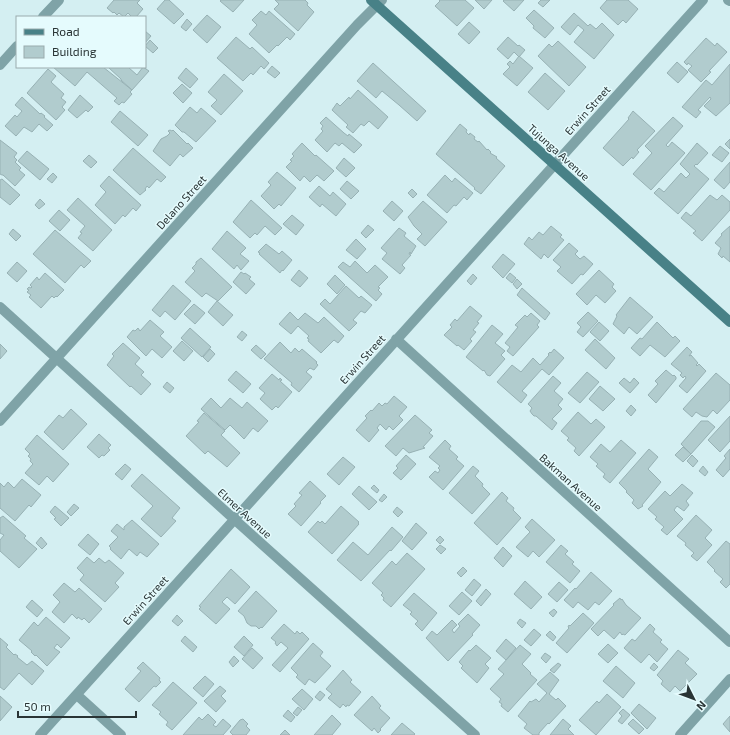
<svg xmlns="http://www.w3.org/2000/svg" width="730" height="735" font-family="'Exo 2',sans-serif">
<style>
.building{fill:#b1ccce;stroke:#97b1b4}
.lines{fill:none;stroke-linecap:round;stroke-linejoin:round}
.street{stroke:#7fa3a7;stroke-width:10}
.secondary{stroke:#488187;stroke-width:10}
.labels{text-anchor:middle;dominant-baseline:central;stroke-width:3;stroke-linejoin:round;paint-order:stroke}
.street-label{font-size:11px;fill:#293435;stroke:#e5fbfd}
</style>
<rect width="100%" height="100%" fill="#d4eff2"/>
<path class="building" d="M114,0H140L137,3L143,9L136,17H132L128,13L124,17L119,13L117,15L114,12L113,13L107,8Z
M165,0H169L184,14L174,24L157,9Z
M221,0H244L233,12L220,1Z
M275,0H305L308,3L307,5L314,12L298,31L274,9L279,4Z
M439,0H465L474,8L457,26L435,6L440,1Z
M475,0H492L484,9Z
M504,0H524L514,11L503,1Z
M541,0H550L543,7L538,3Z
M607,0H628L638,9L626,23L623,20L618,25L600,8Z
M534,10L554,28L545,38L533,28L534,26L526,18Z
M261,11L266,15L269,11L295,34L290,40L287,37L278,46L277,45L269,53L249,34L257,25L252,20Z
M574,13L588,26L590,24L596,29L602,23L614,35L594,59L574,42L584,30L578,25L570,35L561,27Z
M207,15L221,27L207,43L193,30Z
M187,19L192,24L186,31L181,27Z
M469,22L480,32L469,44L458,34Z
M145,31L151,36L145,43Z
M236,37L250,49L252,47L269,63L264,69L261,66L253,75L251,73L243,81L217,58Z
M508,37L518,46L519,45L525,50L519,57L514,52L508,59L497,49Z
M706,38L715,46L717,43L727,52L709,71L711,72L701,82L688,70L692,66L688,63L687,65L684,62Z
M150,40L158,48L153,53L145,46Z
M558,41L586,67L569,86L538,56L549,44L552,47Z
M519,56L533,68L517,86L503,74L510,67L507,64L510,61L513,64Z
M677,62L688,72L678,83L667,73Z
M373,63L426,111L417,121L399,105L382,91L376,98L357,81Z
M730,64V103L716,116L704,106L711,99L710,97L698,110L701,112L696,118L682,107L706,80L712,85Z
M272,66L280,73L275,78L267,72Z
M53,67H103L132,90L130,92L132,94L124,103L122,102L119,105L114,101L117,98L87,72L75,86Z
M109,67H128L137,75L143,67L149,71L132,90L121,80V79L109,68Z
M186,68L198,79L190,88L178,78Z
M48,69L56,76L51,82L64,94L61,98L66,102L62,107L65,110L56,120L27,93Z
M545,73L565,91L548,110L528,92Z
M224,74L243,91L221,115L211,106L217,100L208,92Z
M182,84L192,93L183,103L173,93Z
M358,90L388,117L378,129L369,121L364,126L361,124L353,133L346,127L348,125L332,110L337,103L340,106L349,97L350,99Z
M80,95L93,107L88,112L86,110L77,118L68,110Z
M22,97L40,114L41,113L45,116L44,117L53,125L47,131L39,124L32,132L24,127L16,136L5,126L15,115L17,117L22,111L15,105Z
M190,107L197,113L201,108L216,121L196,142L184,132H182L175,125Z
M120,111L148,135L138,146L111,122Z
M633,111L655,131L637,150L639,152L633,159L632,157L623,166L603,148L629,119L628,118Z
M326,117L344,133L348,136L349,134L362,145L354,153L342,143L339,146L335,143L327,152L315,140L323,131L321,129L323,126L320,123Z
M673,117L683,126L666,145L668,147L672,142L685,153L651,190L633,174L652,153L645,146Z
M460,124L467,130L466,132L469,135L470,133L475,137L474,139L478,142L479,141L487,150L488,149L491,152L490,153L497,157L496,158L505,166L481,194L474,189L475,188L436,154Z
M170,130L172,131L173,130L187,144L188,143L193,148L183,157L180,154L170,166L153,151L161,139L167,136L170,133L168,131Z
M730,139V149L725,144Z
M0,140L17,153L14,157L17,160L15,162L21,168L19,170L25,175L15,186L3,175H2L0,174Z
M302,143L315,156L316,155L334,171L324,181L317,175L310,182L304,176L300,181L286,167L292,161L290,160L294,156L292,154Z
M697,143L708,153L697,165L696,164L694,166L709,179L678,214L654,193L659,188L664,192L681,173L686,178L690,174L680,164Z
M720,146L729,153L722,162L712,155Z
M133,148L166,177L161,182L157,179L149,188L147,186L145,189L146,190L140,195L113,170Z
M27,151L49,169L40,180L18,161Z
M89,155L97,162L91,168L83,161Z
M344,158L355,168L346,177L336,168Z
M730,162V182L724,189L714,180Z
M277,172L296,188L281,206L279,204L274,209L261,196L271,185L268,182Z
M53,173L57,177L52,183L47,179Z
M445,175L452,182L455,178L473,193L467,200L464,197L456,206L454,205L447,213L427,195Z
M109,176L141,205L136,211L133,208L125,217L123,215L115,224L95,205L106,192L100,186Z
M2,179L20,195L10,205L0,197V180Z
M347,181L359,191L351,199L340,189Z
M319,186L330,196L333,192L346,204L336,216L322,204L320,207L309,197Z
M412,189L417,194L413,198L408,193Z
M710,195L717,200L722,195L730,202V210L702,241L693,233L696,231L681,218L686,212L691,216Z
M78,198L112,230L93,251L78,238L82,233L80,232L85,226L67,210Z
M40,199L45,204L39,209L35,205Z
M251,200L282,228L275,235L265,226L257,235L255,233L250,238L233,222Z
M392,201L403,211L394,221L383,211Z
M423,201L447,222L425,246L417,239L422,234L414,226L408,217Z
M59,210L70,220L60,231L49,221Z
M292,215L304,225L296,235L283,224Z
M368,225L374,230L366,238L361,233Z
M551,226L562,235L560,237L564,240L548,258L544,254L541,259L524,244L529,237L532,240L539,232L543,235Z
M730,226V262L723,256L722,258L718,254L721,248L715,243L722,235L721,234Z
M399,228L406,233L404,236L416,246L411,254L410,252L409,254L411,255L402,265L405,268L400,274L382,259L387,253L381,248Z
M13,229L21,236L16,241L9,234Z
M55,230L91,261L84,268L81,265L65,283L33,254Z
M227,231L246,248L240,254L249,261L241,270L237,265L234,269L212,249Z
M356,239L366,249L357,259L346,250Z
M569,243L578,251L575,254L580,259L584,256L593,264L583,275L581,274L572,284L557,271L561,267L553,260Z
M266,244L279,254L282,251L292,260L283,271L282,270L280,273L259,254L260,253L258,252Z
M503,254L515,264L503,278L492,267Z
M201,258L232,287L218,301L206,293L202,297L185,282L195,271L192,268L196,264V262Z
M355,261L367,273L375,265L388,277L378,287L380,288L378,290L382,294L376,301L338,267L343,262L350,267Z
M17,262L27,271L17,282L7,273Z
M299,270L308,278L300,287L291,280Z
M599,270L614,284L612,287L616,291L605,303L596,295L587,305L576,294Z
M241,272L244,274L245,273L251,277L249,279L255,284L246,294L233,282Z
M45,273L64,290L57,297L56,296L54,298L52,296L41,308L29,297L31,295L27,292L29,290L27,289L29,287L31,288L32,287L30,285L37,277L39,280Z
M510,273L516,278L512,283L506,278Z
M473,274L477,278L471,285L467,281Z
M335,275L345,285L337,294L327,284Z
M517,279L522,284L517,289L513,284Z
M173,285L191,301L175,320L165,311L160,317L152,310Z
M346,286L359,298L361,296L372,305L365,313L361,311L353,320L357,323L349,331L320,304L325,299L330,304Z
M522,288L550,313L545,320L517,295Z
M630,297L653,317L637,334L629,327L624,334L613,324L617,316L616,315Z
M217,301L233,315L223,326L208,312Z
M194,304L205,313L195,324L184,314Z
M470,306L482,316L477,322L479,323L473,330L476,332L470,339L472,341L464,350L458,345L457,346L444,335L452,327L450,325L455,319L457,321Z
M290,312L298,320L305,313L318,323L324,317L344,336L338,343L334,340L321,353L308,341L309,339L307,338L309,336L298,326L291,334L279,324Z
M588,312L598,321L583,337L577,332L581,327L577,323Z
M531,313L540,321L537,325L539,327L513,356L507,351L510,347L505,343L518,327L515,325L525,315L527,317Z
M150,320L164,332L160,336L172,347L162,358L152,349L146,356L127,337L133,330L135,331L138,328L140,331Z
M599,322L609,331L600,341L590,332Z
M657,322L673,338L675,336L680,341L665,357L650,345L640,356L631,348L640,338L642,339Z
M492,325L503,334L495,343L505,351L501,355L505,359L490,376L487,375L484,370L483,371L466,357Z
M190,328L211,347L202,357L181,338Z
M242,331L247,335L242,341L237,337Z
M595,339L615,358L606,369L585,350Z
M182,341L193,351L184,361L173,351Z
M280,342L291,353L295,348L299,352L302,349L317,362L316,363L318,365L314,370L310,368L306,372L312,377L299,392L291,385L292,383L264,359Z
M123,343L140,358L135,364L144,372L141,375L151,384L141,395L131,386L130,387L107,365L114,356L112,354Z
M0,344L7,351L0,359Z
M256,345L266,354L261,359L251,350Z
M687,347L692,352L689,356L691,355L698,363L696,365L697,366L699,364L706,371L687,393L679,386L686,378L685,376L683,378L680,375L682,373L671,364Z
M210,349L215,354L208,362L203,357Z
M554,349L564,358L549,375L542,369L522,391L527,395L521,403L497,382L512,365L521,372L533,358L540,365L549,355L548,354L550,352L551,353Z
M666,370L673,376L674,375L676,377V379L656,403L648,395L658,384L655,381Z
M236,371L251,384L243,393L228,380Z
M587,372L599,382L580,403L568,393Z
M716,373L730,385V400L717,414L713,410L707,417L702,416L696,412L692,417L683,409Z
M272,374L279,380L280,378L282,380L280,381L292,392L278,408L276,406L272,410L260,399L265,393L259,388Z
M553,376L561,383L554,391L563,399L558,405L562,409L552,419L557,423L552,430L536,416H534L532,414L530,411L532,408L528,404Z
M624,378L630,383L634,378L639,383L630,393L619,383Z
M167,382L174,388L170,393L163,387Z
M600,386L615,399L603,411L589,399Z
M394,396L407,407L399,416L403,420L393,430L389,426L386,430L380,424L377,428L379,430L369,442L356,430L367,418L365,416L371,410L372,411L379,403L382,406L385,403L387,404Z
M211,398L221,408L230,398L242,408L247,402L268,421L258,432L253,428L244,439L230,425L225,430L201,409Z
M631,405L636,410L631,416L626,411Z
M71,409L87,424L63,450L44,432L59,415L63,418Z
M578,412L591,424L596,419L605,427L579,456L574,451L576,448L567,440L569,438L561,431Z
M204,413L225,431L221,435L240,453L227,467L208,451L205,454L186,436L199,422L197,421Z
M415,415L432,430L429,433L433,436L423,447L425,448L409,453L403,448L396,456L385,446Z
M730,416V441L720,452L708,440Z
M701,421H708L715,427L691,454L681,444Z
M99,434L111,445L108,448L110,450L104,456L102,455L99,458L87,447Z
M37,435L69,464L53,482L47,476L39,485L25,473L33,464L30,461L31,459L28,456L30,454L25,449Z
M445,440L451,446L449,449L458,457L456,459L464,466L443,490L429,477L435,471L438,473L440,470L438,468L440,466L429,457Z
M621,440L636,453L610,483L603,477L605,474L596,466L598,464L590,457L601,444L610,452Z
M683,447L691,454L683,462L675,455Z
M649,449L658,457L648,469L661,482L642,505L643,506L638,509L632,503L634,500L626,492L627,491L619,483Z
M730,449V469L723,477L716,470L726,458L724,456Z
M406,455L416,464L401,480L393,473L398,468L396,466Z
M692,455L698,461L693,467L687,461Z
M343,457L355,467L339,485L327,474Z
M125,464L131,469L122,480L115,474Z
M473,466L479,471L475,476L483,484L482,486L490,494L472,514L449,493Z
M703,466L708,472L705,476L699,471Z
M142,474L180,508L172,518L176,521L161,537L141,519L153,506L131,486Z
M22,479L41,495L31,507L29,505L15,521L0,508V483L4,487L8,482L14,488Z
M310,481L326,496L320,502L321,503L301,526L288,514L296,506L294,504L302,495L299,493Z
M682,484L693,493L686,501L689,505L684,511L677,506L674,510L683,519L667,535L661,530L664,527L655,519L657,517L648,509L665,491L670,496Z
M374,485L379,490L377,493L371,488Z
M359,486L377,502L369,510L352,494Z
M502,492L508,498L506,501L514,508L513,510L521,518L497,545L474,523Z
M384,494L387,497L382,502L379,500Z
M74,504L79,508L71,516L67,512Z
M55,506L69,518L61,526L54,519L56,518L50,512Z
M341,506L359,522L358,523L359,524L332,554L308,532L318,521L320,523L322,521L325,524Z
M397,507L403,512L398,517L393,512Z
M696,515L712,530L705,538L712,545L697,561L691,556L694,553L685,545L686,543L677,536Z
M3,516L26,536L24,538L37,549L19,568L0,551V540L4,535L0,533V518Z
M532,519L555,540L539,557L533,551L528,557L516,547L530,532L525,527Z
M132,520L159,544L147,557L140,552L137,556L129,549L121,559L110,549L111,548L109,546L118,537L111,531L117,524L124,530V527Z
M416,523L427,533L412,550L402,541Z
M392,527L403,537L391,551L390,550L361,581L337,560L353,542L368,555Z
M88,534L99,544L90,555L78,545Z
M440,536L444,540L440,544L436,540Z
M41,537L47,544L42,549L36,543Z
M726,541L730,544V584L726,588L720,582L723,579L714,571L715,570L707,562Z
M440,545L446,549L441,554L436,549Z
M561,545L568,551L565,554L574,562L572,564L580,571L570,583L546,562Z
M503,547L512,556L503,567L494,558Z
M407,553L425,569L391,607L383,600L384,598L381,595L383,593L372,583L392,561L396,565Z
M87,557L94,563L99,558L105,563L109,560L124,573L115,583L119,587L105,602L80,580L84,575L77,568Z
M463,567L467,571L461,577L457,573Z
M231,569L250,587L235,604L227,597L222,602L230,609L216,624L199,609L201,607L199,606Z
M591,572L612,591L599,605L595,602L588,610L578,602L573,608L564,600L575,588L576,589Z
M474,579L481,585L472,596L465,590Z
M525,581L542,597L531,609L514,594Z
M559,582L568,590L557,602L548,594Z
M64,583L75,592L79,588L102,609L89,623L84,618L82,620L78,617L77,619L72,614L64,623L52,612L60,602L53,595Z
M486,589L491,594L481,606L476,601Z
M256,591L277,611L262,628L261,627L259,629L256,626H251L247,623L244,616L238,611Z
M462,592L472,601L459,615L449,606Z
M414,593L437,613L422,631L415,624L418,621L410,614L412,612L403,605Z
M620,598L621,600L622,599L626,605L641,618L625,635L623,634L622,635L620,632L614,639L604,630L598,636L591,629L614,605L613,604Z
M32,600L43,610L37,617L26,607Z
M554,609L557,612L553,617L549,613Z
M583,613L594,623L567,653L556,643L569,628L568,627L569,625L570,626Z
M468,614L480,625L472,634L473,635L448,661L426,638L432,631L437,635L452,620L457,625L452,630L454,633L460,626L458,624Z
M177,615L183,621L178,626L172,621Z
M46,617L70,638L61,648L57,644L54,648L60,652L47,666L36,655L35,656L31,652L32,651L19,640L34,622L38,626Z
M520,619L526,623L522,628L517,623Z
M284,624L295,634L297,631L300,634L302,632L309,639L280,672L272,665L288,648L281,642L277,646L275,643L276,642L271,638Z
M650,624L655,629L653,632L662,640L660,642L668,649L657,662L649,654L641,663L624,648L632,639L635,641Z
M534,629L541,635L531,646L524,640Z
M550,631L556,637L553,641L546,635Z
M185,636L197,647L193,652L181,641Z
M244,636L253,645L244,656L234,647Z
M0,638L8,645L6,647L14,655L15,654L18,656L17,657L27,665L32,661L44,671L32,685L19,673L4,690L0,687Z
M506,639L516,648L506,660L496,651Z
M313,643L323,652L320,656L331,666L315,683L309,679L305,685L296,677L298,675L291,668Z
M608,644L618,653L608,663L598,654Z
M476,645L491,658L485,664L489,668L477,683L461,668L463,666L459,662L469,650L470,651Z
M520,645L531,654L522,664L531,673L530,674L537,680L508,712L501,706L502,704L499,702L501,699L490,689L504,674L498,669Z
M252,648L263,658L253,669L242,659Z
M678,650L689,659L685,663L697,674L680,691L675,686L670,692L661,684L663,681L657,675Z
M545,653L551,657L546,663L541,658Z
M234,656L239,661L233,667L229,662Z
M143,662L160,678L159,680L161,682L156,687L154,686L139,702L125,689L141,671L137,668Z
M558,663L561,665L554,673L550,670Z
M654,663L658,667L654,671L650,668Z
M616,666L635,683L623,698L603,681Z
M343,670L352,680L350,682L361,692L349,706L347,705L346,707L343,704L340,708L328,698L332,694L326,689Z
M550,672L559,680L549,694L556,700L558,698L566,706L549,724L548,723L539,733V735H533L524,728L527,724L518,716L530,701L531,702L536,699L539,702L547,693L537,684Z
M205,676L214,684L203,697L193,688Z
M173,682L197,703L172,730L166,725L168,722L159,714L161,712L152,705Z
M220,686L226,691L221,696L226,701L216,712L204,701Z
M302,689L313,699L304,710L292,699Z
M320,691L325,695L320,701L315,697Z
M607,694L621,707L596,735L579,720L597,701L599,703Z
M0,696L12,707L0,721Z
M372,696L381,706L379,708L390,718L380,729L381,730L378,733L374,728L372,731L354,715Z
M639,704L656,718L647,729L631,713Z
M298,707L302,710L297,716L293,713Z
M623,709L630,715L622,724L618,721L622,716L619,713Z
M288,710L295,717L291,722L283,716Z
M208,714L216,722L213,725L216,727L223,719L231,726L223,735H183L199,717L202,720Z
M332,715L341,724L332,735H314Z
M730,716V732L723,724Z
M243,719L248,724L246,726L250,730L246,735H233L230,732L240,720Z
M563,719L571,726L568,729L574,735H550Z
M633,719L644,729L639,734L628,724Z
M402,723L415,734L414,735H391Z
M285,730L290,735H280Z"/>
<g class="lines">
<path class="street" d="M728,0L730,1
M43,17L59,0
M0,65L17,46
M0,307L234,519L475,735
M396,339L730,642
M0,421L357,25L382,0
M77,695L121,735
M40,735L703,0
M680,735L730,679"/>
<path class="secondary" d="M371,0L730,322"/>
</g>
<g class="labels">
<g class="street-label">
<text transform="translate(587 110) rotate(-48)">Erwin Street</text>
<text transform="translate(559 152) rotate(42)">Tujunga Avenue</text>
<text transform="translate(181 202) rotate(-48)">Delano Street</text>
<text transform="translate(362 359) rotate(-48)">Erwin Street</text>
<text transform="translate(571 482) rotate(42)">Bakman Avenue</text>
<text transform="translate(245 513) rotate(42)">Elmer Avenue</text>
<text transform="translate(145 600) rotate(-48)">Erwin Street</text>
</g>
</g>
<rect x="16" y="16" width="130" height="52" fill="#e5fbfd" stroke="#9aabad"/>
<rect x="24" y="29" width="20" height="6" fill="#488187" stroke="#9aabad"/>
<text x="52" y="36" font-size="12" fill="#293435">Road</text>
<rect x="24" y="46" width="20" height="12" fill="#b1ccce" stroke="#9aabad"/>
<text x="52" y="56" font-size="12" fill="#293435">Building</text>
<g transform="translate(694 699) rotate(132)" stroke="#e5fbfd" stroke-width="3" paint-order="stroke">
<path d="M0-3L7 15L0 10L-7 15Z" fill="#293435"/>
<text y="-6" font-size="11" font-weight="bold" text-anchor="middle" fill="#293435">N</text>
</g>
<path d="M18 711v6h118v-6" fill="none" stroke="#293435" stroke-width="2"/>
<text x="24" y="711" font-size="12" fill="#293435" stroke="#e5fbfd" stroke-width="3" paint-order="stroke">50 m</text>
</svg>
